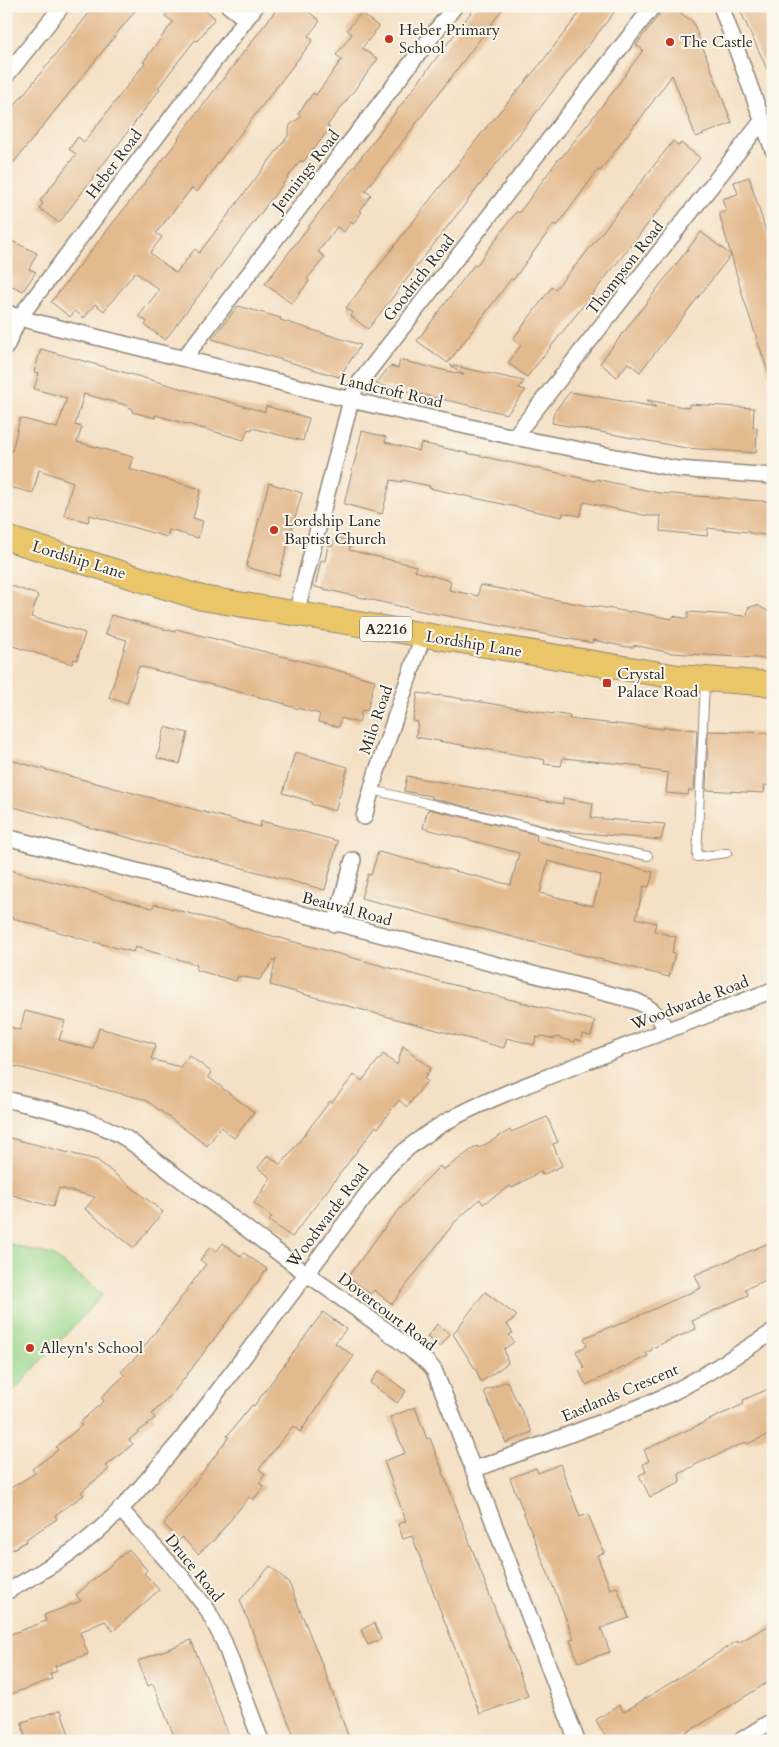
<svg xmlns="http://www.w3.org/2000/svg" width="779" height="1747" font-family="Cardo,serif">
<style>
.green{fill:#9ad78c;stroke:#62815c}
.building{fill:#e3ba8e;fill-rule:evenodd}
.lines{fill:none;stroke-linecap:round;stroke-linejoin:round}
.service-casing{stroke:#908678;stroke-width:10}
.minor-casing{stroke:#908678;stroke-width:18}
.primary-casing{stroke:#908678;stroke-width:26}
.service{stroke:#fff;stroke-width:8}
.minor{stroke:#fff;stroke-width:15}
.primary{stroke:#eac669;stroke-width:24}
.poi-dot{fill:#c8321e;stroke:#fbf7ec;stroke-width:2}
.labels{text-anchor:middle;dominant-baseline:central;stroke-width:4;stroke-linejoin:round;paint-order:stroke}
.shield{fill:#fbf7ec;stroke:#696865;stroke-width:1}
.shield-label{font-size:15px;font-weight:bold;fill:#2b2b2b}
.poi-label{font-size:16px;fill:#2b2b2b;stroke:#fbf7ec;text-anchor:start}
.street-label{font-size:16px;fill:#2b2b2b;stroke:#fbf7ec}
</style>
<rect width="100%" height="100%" fill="#fbf7ec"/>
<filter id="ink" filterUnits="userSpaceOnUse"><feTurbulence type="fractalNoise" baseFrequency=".02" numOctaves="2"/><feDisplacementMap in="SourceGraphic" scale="10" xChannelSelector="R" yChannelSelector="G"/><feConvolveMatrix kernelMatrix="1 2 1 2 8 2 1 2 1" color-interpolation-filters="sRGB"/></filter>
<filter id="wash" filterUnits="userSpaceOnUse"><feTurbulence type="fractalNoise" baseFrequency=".0096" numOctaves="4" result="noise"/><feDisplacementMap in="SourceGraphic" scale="20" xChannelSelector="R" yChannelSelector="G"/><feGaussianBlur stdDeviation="1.12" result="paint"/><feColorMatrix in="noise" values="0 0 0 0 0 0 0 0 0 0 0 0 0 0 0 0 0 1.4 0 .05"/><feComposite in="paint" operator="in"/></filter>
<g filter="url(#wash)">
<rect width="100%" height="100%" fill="#f4e0c4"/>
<path class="green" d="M6,1243L52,1255L103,1294L6,1399Z"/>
<g id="blocks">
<path class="building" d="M95,6H139L6,172V116Z
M173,6H200L215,18L197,41L195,40L177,63L158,88L160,89L59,223L39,208L43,203L40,201L76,154L69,149L78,137L84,142L145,63L143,62L173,22L165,16Z
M279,6H302L320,21L308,36L313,40L224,155L197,192L192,188L156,233L162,237L150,253L176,273L195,249L199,253L288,136L290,125L301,117L298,114L313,93L316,95L342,59L336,55L352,34L347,30L361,13L379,27L362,48L378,59L327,126L330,128L318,144L303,162L301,160L165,340L145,325L147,322L139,316L159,290L135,272L104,311L95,304L84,318L75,311L70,317L51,302L179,139L178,138Z
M476,6H505L365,191L371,195L360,211L362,212L353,224L351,222L344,232L337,227L318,252L325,257L307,279L309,281L292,304L265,284Z
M585,6H619L368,329L351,316L353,313L346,308L485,129L542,62Z
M671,6L693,22L732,123L696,137L672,75L637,123H636L600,171L598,170L557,226L554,224L513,280L511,279L448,363L417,341L474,265L476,266L517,211L519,213L560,157L561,158L612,93L643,50L636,45L665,7Z
M738,6H764L773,25V82Z
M673,141L679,146L681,143L700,158L527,377L508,363L521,345L513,339L552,287L555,289L582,258Z
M749,177L773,254V374L769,375L744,300L719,213L726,211L722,199L738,194L734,182Z
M701,232L731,255L640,372L628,363L617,377L600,363Z
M6,238L37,253L29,269L36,272L23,291L6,283Z
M238,306L281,318L280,320L361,345L339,377L212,339Z
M41,349L265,412L266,406L309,418L303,441L252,428L251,430L248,429L244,440L155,415V418L132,412L133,409L122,404L84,394L75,425L82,427L77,442L133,457L129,469L201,489L193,518L203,521L198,538L169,530L167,537L90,515L88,522L64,515L73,482L39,470L33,493L6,486V462L9,450L12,451L20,418L57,428L67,398L34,389L39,373L34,372Z
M400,360L464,375L450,365L524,381L519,388L526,390L507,414L376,384L390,366L398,368Z
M570,392L656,407L647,400L689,408V404L754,408L753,427L757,428L756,453L686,448L552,423L554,412Z
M362,431L386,437L385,442L419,451L421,443L595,481L596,479L659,493L773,502L772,536L749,533V532L708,528L707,536L660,531L661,516H648L584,502L580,516L563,513L562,517L429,488L430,486L402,480V482L391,480L382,514L344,504Z
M269,483L302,493L279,576L246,567Z
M335,537L351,541L349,550L416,566L415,571L451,581L449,590L478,596L480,585L594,607V606L630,612L631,611L672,619L673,616L688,619V612L747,616L748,608L757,605L773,614V659L671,653L634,645V647H627L593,640L592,643L421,611L315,587L321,560L325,561L328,545L333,546Z
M6,584L38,595L31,617L85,633L77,660L74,659L72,664L6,644Z
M111,615L175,632L176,629L375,680L367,711L362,710L359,723L341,718L339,727L318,722L320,714L285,705L286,704L139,666L127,703L109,698L127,640L105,634Z
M418,693L439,696V695L553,714V713L570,716L569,719L664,729V727L697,730L694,790H689L688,795L666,793L668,773L642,769V766L563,758L561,766L544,764L545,760L541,759L416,737L418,722L413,721Z
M165,727L188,733L180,764L157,758Z
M708,731L773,733V786L765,785L764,793L706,790Z
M295,752L348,767L335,811L311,804L312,802L283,793Z
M6,759L260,827L261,821L338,841L325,890L6,805Z
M407,776L563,804V798L593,803L591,818L665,824L661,840L563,831L431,798V796L404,791Z
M428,809L523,831L537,835L536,841L653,872L649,887L644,886L636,918L656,923L654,931L676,937L672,952L675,953L669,977L361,898L368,874L371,875L378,852L511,885L519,853L423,828ZM548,861L601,875L593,906L540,893Z
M6,869L152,908L155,904L438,981L595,1021L591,1036L582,1034L581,1041L575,1039V1042L556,1037L555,1039L541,1036L540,1038L536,1037L534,1045L507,1038L504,1048L270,985L276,958L259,980L238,976L236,981L196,970L197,965L181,960L135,947L133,952L86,940L6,916Z
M25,1011L65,1021L59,1040L76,1045L93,1049L99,1028L156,1044L151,1059L180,1067L189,1055L211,1072L208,1077L254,1112L234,1138L221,1127L207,1146L146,1100L6,1064V1026L20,1030Z
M403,1046L431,1068L424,1078L427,1081L407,1107L399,1100L378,1128L376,1126L292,1237L269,1221L272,1217L254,1203L271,1178L258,1168L268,1155L281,1165L330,1101L332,1102L354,1075L362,1081L383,1054L397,1065Z
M547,1117L558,1142L553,1144L562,1166L542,1175L541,1171L512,1188L510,1186L483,1204L480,1199L454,1223L392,1304L374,1290L370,1294L348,1277L391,1219L420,1186L440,1166L443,1170L477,1146L479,1148L510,1130L511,1132Z
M6,1137L97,1160L163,1212L134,1248L85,1209L95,1197L59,1188L53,1207L6,1193Z
M773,1241V1277L745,1289L748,1295L692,1321L696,1329L652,1348V1350L646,1353L648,1356L586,1385L579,1371L584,1368L576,1351L587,1346L584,1338L612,1326L613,1327L701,1288L695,1275Z
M223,1243L241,1257L244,1253L267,1269L174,1392L152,1414L155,1418L129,1440L133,1444L106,1466L109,1469L81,1492L84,1495L55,1515L57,1519L26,1539L27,1541L6,1553V1491L35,1473L32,1469L58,1450L56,1447L82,1425L79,1423L104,1401L101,1397L125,1375L121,1372L139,1354L206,1264L200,1260L210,1247L216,1252Z
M485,1292L517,1316L507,1324L513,1333L509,1335L514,1342L504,1349L508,1363L481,1382L476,1370L453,1334Z
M323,1312L346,1329L335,1343L354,1356L300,1432L293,1426L259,1469L265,1474L259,1483L264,1487L253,1500L249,1497L215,1539L198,1554L182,1537L179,1541L164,1524L229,1437L227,1436L252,1405L254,1406Z
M437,1324L450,1334L440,1347L427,1337Z
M379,1371L406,1391L397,1403L370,1383Z
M507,1381L532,1432L506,1443L484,1391Z
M773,1387V1433L747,1444L746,1442L697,1464L679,1474L680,1483L650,1497L639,1475L646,1472L643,1464L649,1461L644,1450L744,1404L743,1400Z
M415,1407L427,1439L430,1438L528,1696L480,1714L412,1536L403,1539L398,1524L406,1521L384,1461L405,1453L390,1417Z
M560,1464L580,1517L588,1514L604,1553L597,1555L610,1589L617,1587L629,1618L601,1628L610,1652L578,1662L570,1640L574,1639L510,1478L536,1468L538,1473Z
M129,1549L147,1570L144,1573L159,1590L113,1631L105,1621L80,1632L88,1654L55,1666L57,1671L50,1674L52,1679L6,1696V1636L46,1621L44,1615L81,1601L76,1595Z
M270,1566L289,1583L322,1664L350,1741H296L240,1600Z
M374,1623L381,1639L368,1645L361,1630Z
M773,1623V1679L698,1726L671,1741H608L596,1720L619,1705L624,1712L737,1641L738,1643Z
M191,1640L204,1672L231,1741H176L153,1684L148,1686L138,1661Z
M61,1710L69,1735L50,1741H26L22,1722Z"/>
</g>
</g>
<g filter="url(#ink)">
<use href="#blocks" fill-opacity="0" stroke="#908678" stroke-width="1"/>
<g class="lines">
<g class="service-casing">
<path id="service" d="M705,681L697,857L727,853
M372,790L524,826L585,843L648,856"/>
</g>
<g class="minor-casing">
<path id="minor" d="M229,6L246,19
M721,6L773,150
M6,76L62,6
M6,312L19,318L351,400L514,437L677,469L773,476
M6,347L19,318L256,6
M184,358L455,6
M514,437L763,120
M296,614L351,400L356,387L653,6
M364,817L376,774L423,636
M6,837L636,1001C654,1009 658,1015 667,1031
M335,924L353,860
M6,1099C47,1110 91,1117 127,1139L296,1266L383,1328L428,1363L434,1370L454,1419L577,1741
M473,1470C537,1446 603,1424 665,1396C703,1378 737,1354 773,1332
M120,1509L182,1577L207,1609L224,1642L261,1741
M6,1592C31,1578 55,1564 77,1548C117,1518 149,1478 181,1440L385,1170C434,1116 505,1094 570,1068C638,1041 705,1016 773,990
M740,1741L773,1720"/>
</g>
<g class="primary-casing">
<path id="primary" d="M6,538L202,598L678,677L773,684"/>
</g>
<use href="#service" class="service"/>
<use href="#minor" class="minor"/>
<use href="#primary" class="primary"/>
</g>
</g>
<g class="poi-dot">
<circle cx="389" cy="39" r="5"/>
<circle cx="670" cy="42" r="5"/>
<circle cx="274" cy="530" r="5"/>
<rect x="602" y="678" width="10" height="10" rx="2.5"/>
<circle cx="30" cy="1348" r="5"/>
</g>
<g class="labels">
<rect class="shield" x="360" y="616.5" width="52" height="25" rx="4"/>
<g class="shield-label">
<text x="386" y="629">A2216</text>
</g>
<g class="poi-label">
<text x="399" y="30">Heber Primary<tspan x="399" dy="18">School</tspan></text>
<text x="680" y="42">The Castle</text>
<text x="284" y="521">Lordship Lane<tspan x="284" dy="18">Baptist Church</tspan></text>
<text x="617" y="674">Crystal<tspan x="617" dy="18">Palace Road</tspan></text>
<text x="40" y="1348">Alleyn's School</text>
</g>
<g class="street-label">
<text transform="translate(114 164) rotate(-53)">Heber Road</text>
<text transform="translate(306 171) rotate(-52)">Jennings Road</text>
<text transform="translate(625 268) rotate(-52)">Thompson Road</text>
<text transform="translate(419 278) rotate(-52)">Goodrich Road</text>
<text transform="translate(391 391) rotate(13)">Landcroft Road</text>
<text transform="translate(79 560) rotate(17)">Lordship Lane</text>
<text transform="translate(474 644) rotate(9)">Lordship Lane</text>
<text transform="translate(376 720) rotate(-71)">Milo Road</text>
<text transform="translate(347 909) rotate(15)">Beauval Road</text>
<text transform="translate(690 1003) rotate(-21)">Woodwarde Road</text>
<text transform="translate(328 1216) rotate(-53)">Woodwarde Road</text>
<text transform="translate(387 1312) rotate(37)">Dovercourt Road</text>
<text transform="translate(620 1393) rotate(-23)">Eastlands Crescent</text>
<text transform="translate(194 1568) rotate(51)">Druce Road</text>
</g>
</g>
<rect width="779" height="1747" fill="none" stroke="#fbf7ec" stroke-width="25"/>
</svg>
